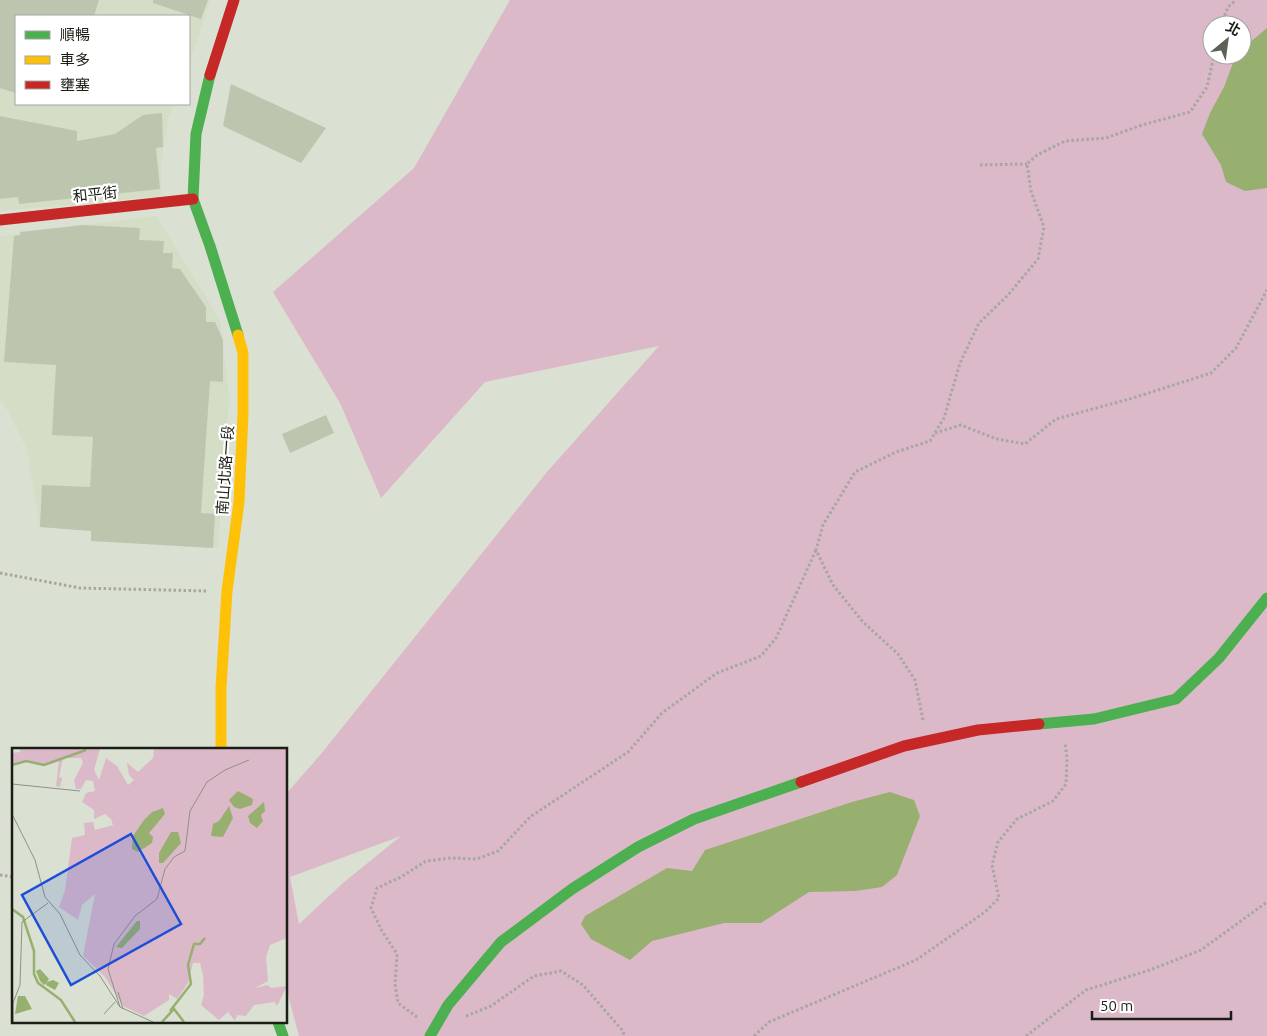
<svg xmlns="http://www.w3.org/2000/svg" width="1267" height="1036" font-family="Ubuntu,'Noto Sans TC',sans-serif">
<style>
.built{fill:#d4dec6}
.green{fill:#dcb9c8;fill-rule:evenodd}
.water{fill:#97af6f}
.building{fill:#bcc6af}
.lines{fill:none;stroke-linecap:round;stroke-linejoin:round}
.path{stroke:#a7a7a2;stroke-width:3;stroke-dasharray:2.5 2.5;stroke-linecap:butt}
.fast{stroke:#4caf50;stroke-width:11}
.slow{stroke:#ffc107;stroke-width:11}
.jam{stroke:#c62828;stroke-width:11}
.labels{text-anchor:middle;dominant-baseline:central;stroke-width:4.5;stroke-linejoin:round;paint-order:stroke}
.street-label{font-size:15px;fill:#1a1e14;stroke:#fff}
.inset-river{fill:none;stroke:#97af6f;stroke-width:2.5}
.inset-road{fill:none;stroke:#8d9286;stroke-width:1}
.view{fill:#1d4ed8;fill-opacity:0.15;stroke:#1d4ed8;stroke-width:2.5}
.inset-edge{fill:none;stroke:#1a1e14;stroke-width:2.5}
</style>
<rect width="100%" height="100%" fill="#dae0d2"/>
<path class="built" d="M0,0H210L189,65V16H16V104H174L169,117L161,162V196L0,211Z
M156,216L220,320L229,397L218,548L91,541V531L40,527L27,450L5,406L0,401V236Z"/>
<path class="green" d="M510,0H1267V1036H299L286,988V794L321,754L547,472L659,346L485,382L381,498L340,403L273,292L414,168ZM1212,25H1242V55H1212ZM401,836L343,883L299,924L290,877Z"/>
<path class="water" d="M1267,28V188L1245,191L1226,182L1221,165L1202,134L1210,113L1224,87L1236,55H1242V49Z
M890,792L914,800L920,816L897,875L882,887L855,891L809,892L761,923H724L652,941L630,960L591,939L581,924L585,916L667,868L692,871L705,850L852,802Z"/>
<path class="building" d="M0,0H99L94,16H16V93L0,88Z
M153,0H208L201,19L153,3Z
M231,84L326,128L301,163L223,126Z
M162,113L163,147L156,148L160,189L19,204L18,197L0,199V116L77,131V141L115,134L143,115Z
M83,225L140,228L139,240L164,241L163,253H173L172,268L180,269L206,307V322H215L223,340V382L210,381L201,513L215,514L213,548L91,541V531L40,527L42,485L90,487L93,437L52,435L56,365L4,362L14,236L20,235V232Z
M326,415L334,433L290,453L282,434Z"/>
<g class="lines">
<path class="path" d="M1221,25L1228,7L1236,0
M980,165L1027,164
M935,433L961,425L997,439L1025,444L1056,419L1133,398L1211,373L1236,348L1267,290
M0,573L80,588L208,591
M923,720L915,680L898,654L863,622L833,585L816,550L823,525L855,472L896,452L930,441L944,418L960,363L979,323L1008,295L1038,259L1044,227L1031,191L1027,164L1037,155L1065,141L1106,138L1142,125L1190,112L1207,87L1214,55
M0,875L14,877
M466,1016L491,1006L534,976L561,971L583,985L622,1030L625,1036
M417,1017L398,1003L395,984L397,954L382,931L371,908L377,888L401,877L426,861L451,858L477,859L498,851L530,817L628,752L662,713L717,673L761,656L776,638L816,550
M754,1036L769,1022L916,960L985,912L999,898L992,865L998,842L1017,819L1053,801L1066,784L1067,758L1065,743
M1026,1036L1086,990L1150,970L1201,950L1267,902"/>
<path class="fast" d="M210,75L196,134L193,199L210,246L238,335
M1039,724L1094,719L1176,699L1219,658L1267,598
M278,1022L283,1036
M430,1036L448,1005L501,942L572,889L638,847L694,819L801,782"/>
<path class="slow" d="M221,750V688L227,591L239,502L243,414V353L238,335"/>
<path class="jam" d="M210,75L234,0
M0,220L193,199
M801,782L904,746L978,730L1039,724"/>
</g>
<g class="labels">
<g class="street-label">
<text transform="translate(95 194) rotate(-6)">和平街</text>
<text transform="translate(225 470) rotate(-86)">南山北路一段</text>
</g>
</g>
<g transform="translate(12 748)">
<rect width="275" height="275" fill="#dae0d2"/>
<path d="M8,1H88L82,22L87,32L94,10L105,18L116,37L122,32L117,27L115,15L126,24L141,10L142,1H275V190L258,197L254,209L256,233L243,240L256,237L259,240L275,238L266,256L264,258L263,254L242,257L234,268L225,267L223,273L216,264L207,272L189,257L192,247L191,227L188,215H181L176,235L165,251L157,246V252L132,268L111,258L93,229L71,208L83,146L70,157L66,172L47,159L53,142L60,90L73,87L72,75L81,74L83,82L101,77L99,71L93,66L82,71V62L70,54L74,45L83,43L81,33L74,32L69,41H64L62,32L71,15L69,10H51L47,29L50,30L48,39L44,38L47,13L31,18L14,13L0,17V5L8,4Z" fill="#dcb9c8"/>
<path d="M226,43L241,51L240,57L228,61L222,59L217,52ZM252,54L253,63L249,67L251,73L245,80L238,75L236,68ZM217,58L221,70L211,89L199,88L201,76L207,73ZM151,60L153,66L137,85L141,89L140,95L126,104L120,101L121,88L132,72L140,64ZM159,84H166L169,95L151,115H147V105ZM125,173H128V181L110,200L104,199ZM28,221L37,231L35,234L41,232L47,235L43,242L34,237L35,235L32,237L28,233L24,223ZM6,248H13L20,261L3,266Z" fill="#97af6f"/>
<path class="inset-river" d="M0,17L14,13L32,17L74,2M0,161L11,169L22,203V226L26,235L49,252L63,274M158,263L179,236L176,217L182,196H188L193,190M150,274L162,261L172,274"/>
<path class="inset-road" d="M0,36L68,43M0,66L23,112L33,149L48,166L68,207L88,228L108,259L141,274M106,244L111,261M108,259L96,221L102,196L123,168L145,151L153,121L162,109L173,103L178,63L195,34L213,22L237,12M92,266L103,254M1,274V255L8,237L10,174L36,155"/>
<path class="view" d="M119,86L169,176L59,237L10,147Z"/>
<rect width="275" height="275" class="inset-edge"/>
</g>
<rect x="15" y="15" width="175" height="90" fill="#ffffff" stroke="#a3a5a1"/>
<rect x="25" y="31" width="25" height="8" fill="#4caf50" stroke="#a3a5a1"/>
<text x="60" y="40" font-size="15" fill="#1a1e14">順暢</text>
<rect x="25" y="56" width="25" height="8" fill="#ffc107" stroke="#a3a5a1"/>
<text x="60" y="65" font-size="15" fill="#1a1e14">車多</text>
<rect x="25" y="81" width="25" height="8" fill="#c62828" stroke="#a3a5a1"/>
<text x="60" y="90" font-size="15" fill="#1a1e14">壅塞</text>
<g transform="translate(1227 40) rotate(29)"><circle r="24" fill="#ffffff" stroke="#a3a5a1"/>
<path d="M0-4L9 19L0 12L-9 19Z" fill="#5d6256"/>
<text y="-8" font-size="14" font-weight="bold" text-anchor="middle" fill="#1a1e14">北</text>
</g>
<path d="M1092 1011v8h139v-8" fill="none" stroke="#1a1e14" stroke-width="2.5"/>
<text x="1100" y="1011" font-size="15" fill="#1a1e14" stroke="#ffffff" stroke-width="4" paint-order="stroke">50 m</text>
</svg>
